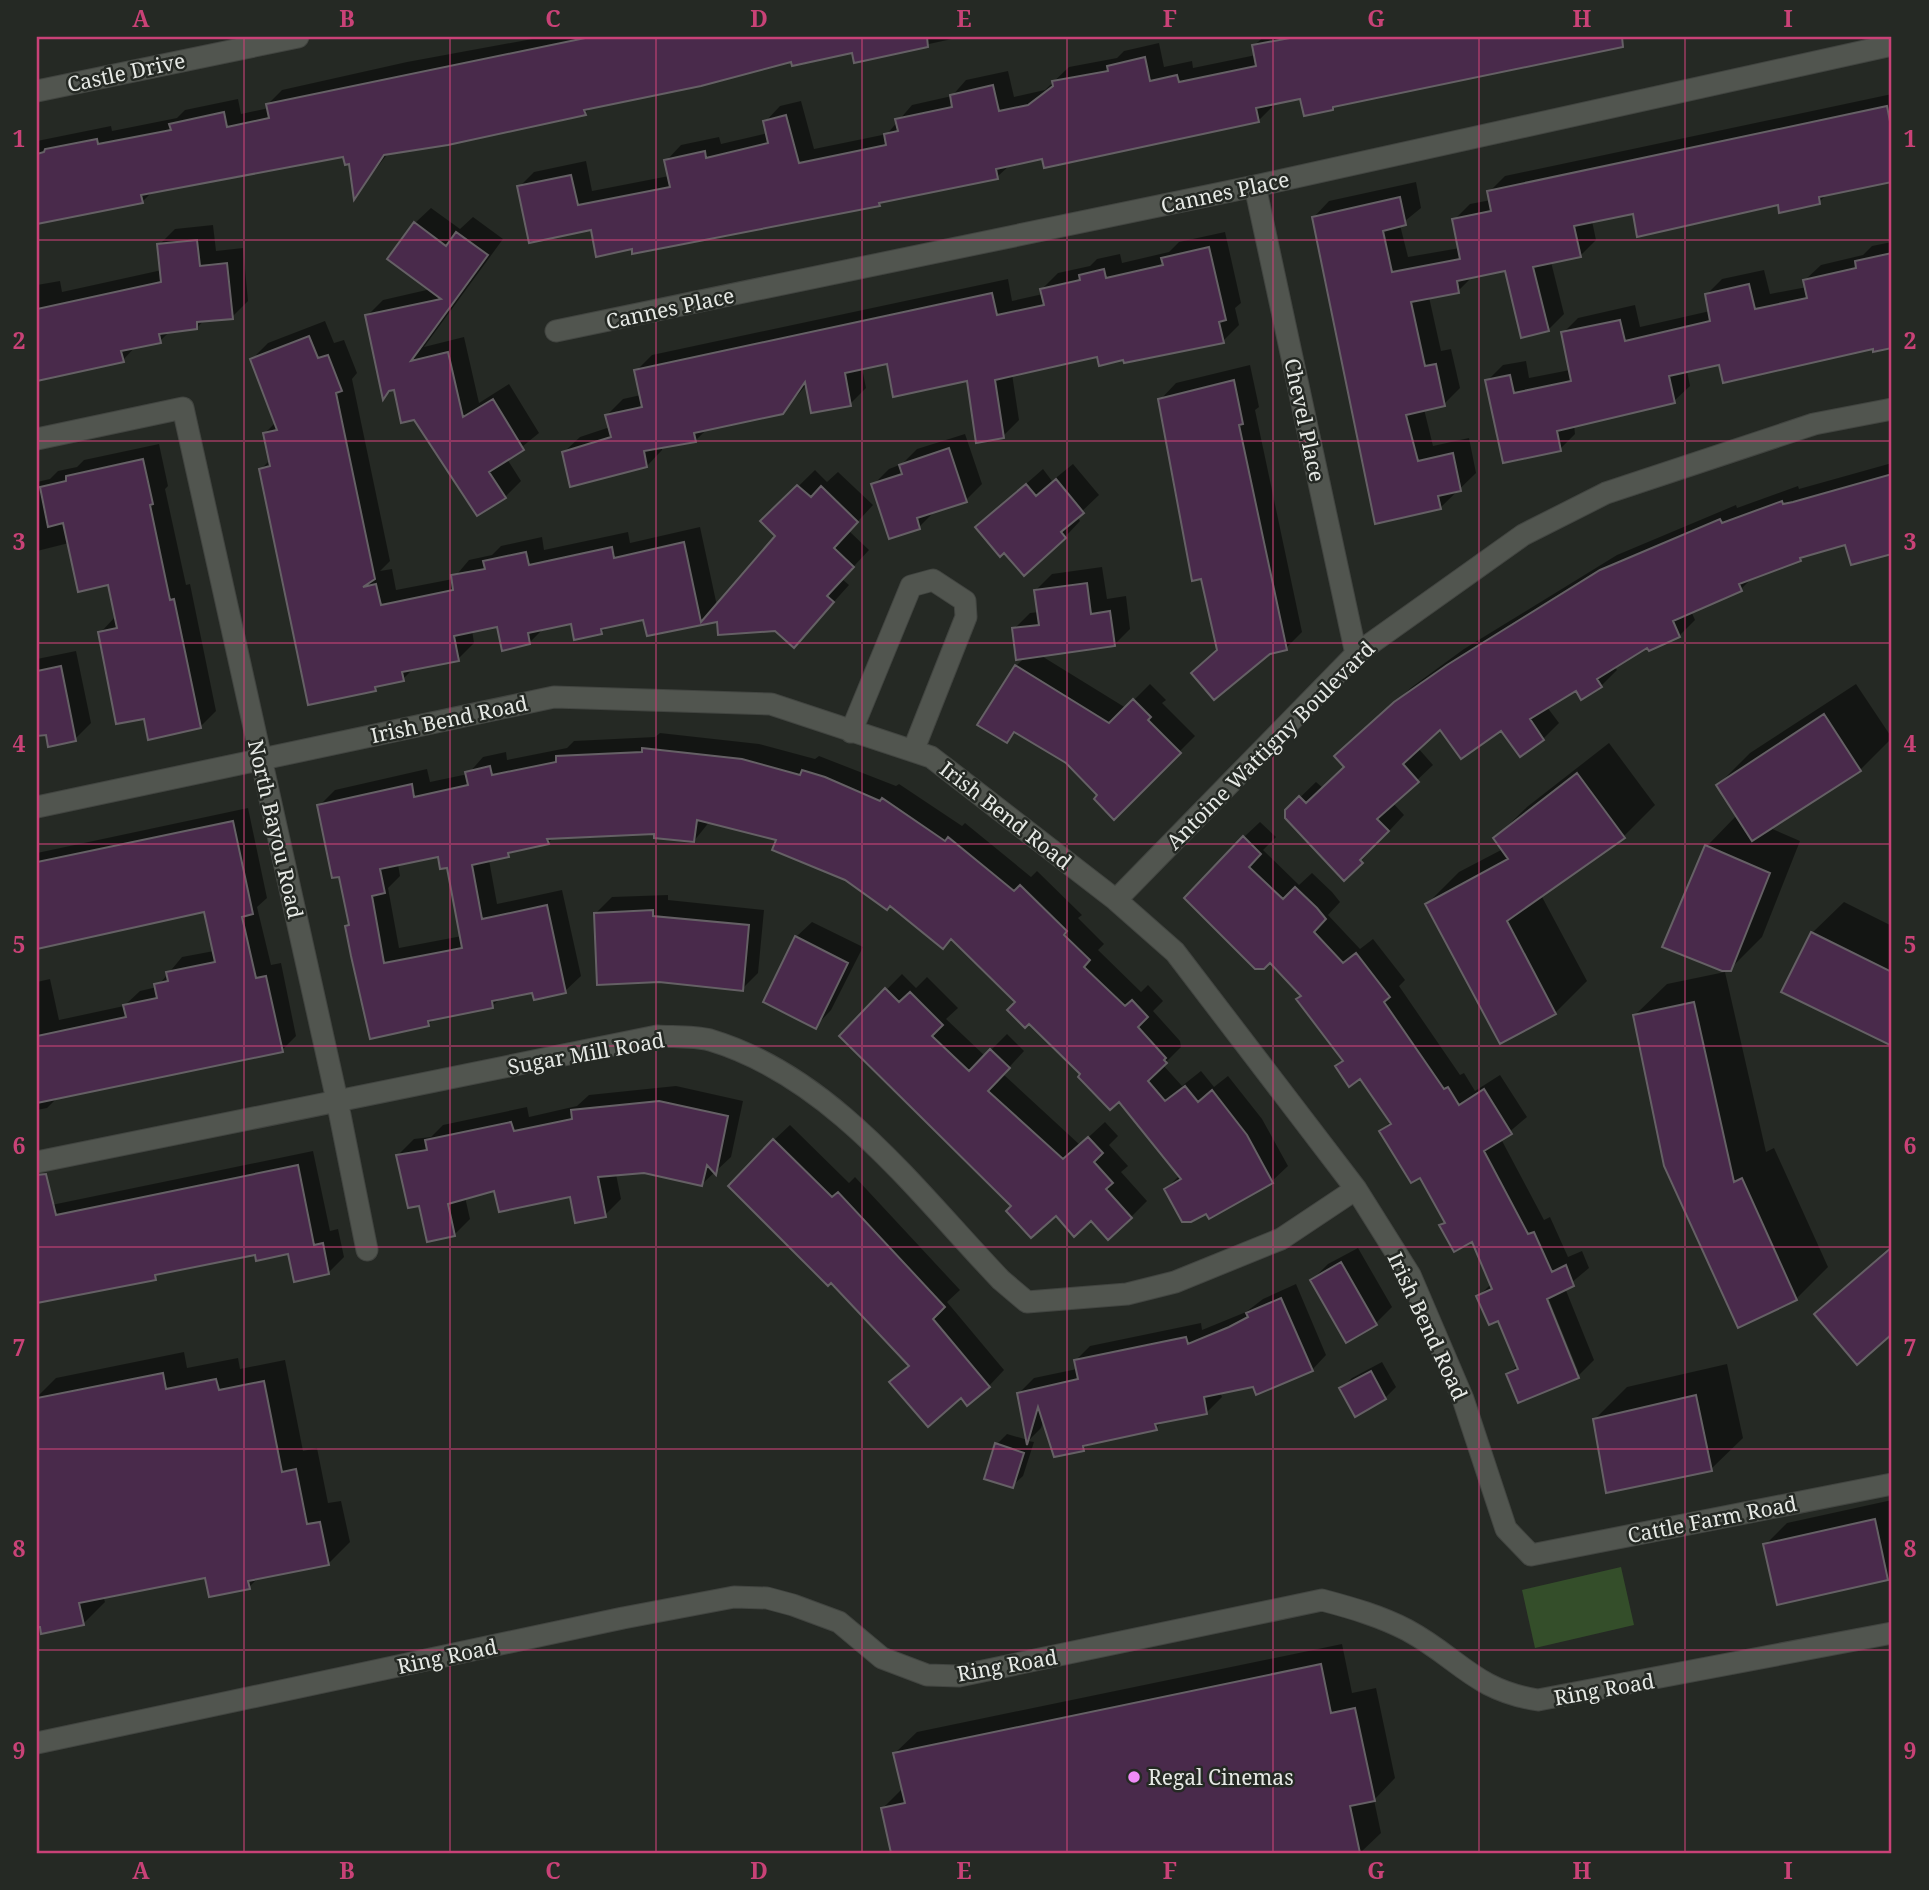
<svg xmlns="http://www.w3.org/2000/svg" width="1929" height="1890" font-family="'Noto Serif',serif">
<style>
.green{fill:#344e2a}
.shadow{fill:#0007;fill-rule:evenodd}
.building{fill:#492a4b;stroke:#656065;stroke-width:2;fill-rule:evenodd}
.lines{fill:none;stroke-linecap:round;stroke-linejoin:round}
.minor-casing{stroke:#424541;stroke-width:23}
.minor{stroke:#51554f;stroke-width:21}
.grid{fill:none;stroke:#c94277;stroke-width:2;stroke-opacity:0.55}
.poi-dot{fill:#ef8bf7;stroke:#252924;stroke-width:2.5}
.labels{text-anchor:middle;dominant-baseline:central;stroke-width:5;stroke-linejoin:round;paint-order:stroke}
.street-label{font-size:21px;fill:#e6e9e5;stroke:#252924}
.poi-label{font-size:21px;fill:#e6e9e5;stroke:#252924;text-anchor:start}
.neatline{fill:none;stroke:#c94277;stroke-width:2.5}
.grid-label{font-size:23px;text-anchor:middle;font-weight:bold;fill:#c94277}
</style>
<rect width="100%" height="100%" fill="#252924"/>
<path class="green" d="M1621,1567L1634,1625L1535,1648L1522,1590Z"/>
<path class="shadow" d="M543,37H961L856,60L853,51L792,60L592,107L585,113L389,152L355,196L351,162L344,155L153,191L142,202L37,224V141L111,126L112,131L177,118L185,110L238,99L241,114L269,108L268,104L282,90L407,62Z
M1263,37H1619L1607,49L1337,105L1333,109L1301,97L1273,102V106L1258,121L1044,157L1011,164L997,177L817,217L633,247L519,187L534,172L586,161L592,191L669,176L666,161L681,145L719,137L721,144L768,133L765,122L780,106L801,101L814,149L887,134L912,105L952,96L966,80L1008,71L1014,97L1045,90L1069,67L1117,58L1124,51L1159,43L1164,67L1192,61L1193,68L1256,55L1254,46Z
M1892,94V180L1828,193L1819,202L1634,212L1592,221L1596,240L1580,256L1551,262L1564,314L1548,330L1506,269L1473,276L1458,291L1429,297L1441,351L1451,349L1460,388L1444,404L1424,409L1433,446L1469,438L1476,473L1440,508L1376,522L1314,217L1329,201L1416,182L1421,208L1400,225L1408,257L1460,248L1454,220L1470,204L1491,200L1489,192L1505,176Z
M431,208L460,229L473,217L503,239L424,347L464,337L479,403L509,384L539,433L507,459L521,481L505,497L396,388L384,396L367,316L383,300L431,289L415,223Z
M213,225L216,251L243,248L248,301L232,317L204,320L197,328L171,330L160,341L136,346L123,360L37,379V285L60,281L62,292L162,270L159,245L175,229Z
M1225,232L1241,303L1235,308L1239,325L1223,341L1124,358L1098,355L1012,374L1019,420L1003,436L968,379L888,362L862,368L866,388L850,404L808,383L782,413L707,429L695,441L662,447V450L647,466L564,452L580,437L610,427L607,415L623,399L641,395L636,371L652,355L1008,279L1012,301L1043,294L1042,289L1058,273L1090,266L1097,259L1120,254L1122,263L1169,252L1179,242Z
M1892,242V344L1764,370L1721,363L1687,371L1690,386L1674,401L1574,425L1575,434L1560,449L1487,381L1503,365L1526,361L1529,378L1570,370L1563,333L1578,318L1635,305L1640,327L1710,311L1707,294L1722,279L1764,270L1770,294L1807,287L1805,280L1821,265L1863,255L1872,246Z
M325,321L334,343L344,340L357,373L352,379L390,561L380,571L392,569L396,590L453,579L469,560L492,555L501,546L542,537L544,550L628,532L630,543L700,527L717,606L778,536L763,521L815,470L827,482L838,472L873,505L849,531L869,550L842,579L849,585L794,646L775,630L718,620L648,634L645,618L609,625L601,633L572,622L544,628L529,643L499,625L472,630L474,643L458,659L414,668L403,679L381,684L375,689L261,469L270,460L265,433L276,422L252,359L268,343Z
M1250,365L1259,407L1255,410L1302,632L1286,648L1218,649L1160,400L1176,383Z
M965,434L982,484L966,500L935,511L919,527L873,485L889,469L902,464L917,449Z
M159,444L168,486L165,489L186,585L190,584L216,711L200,727L145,716L100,633L116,616L110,583L69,543L37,551V482L50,479L58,471L77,467L84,460Z
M1892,463V554L1852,563L1846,543L1805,555L1753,577L1741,589L1691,611L1695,620L1679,636L1648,645L1614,666L1617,670L1601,686L1576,689L1547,707L1559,723L1543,739L1502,728L1440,727L1418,748L1433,765L1393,803L1404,815L1344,879L1287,810L1316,782L1323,788L1346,767L1352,741L1412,687L1464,649L1617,555L1736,505L1737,508L1798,486L1799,489Z
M1073,464L1099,495L1077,516L1080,521L1065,537L1005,551L977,527L1043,469L1052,481Z
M1102,567L1107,599L1126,596L1130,629L1114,645L1040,655L1126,708L1150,684L1166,700L1162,703L1195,736L1114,817L1100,795L1067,762L1017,731L1007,741L1016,666L1025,657L1014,629L1030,613L1039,612L1036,590L1052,574Z
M76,651L91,723L75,739L47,733L37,735V659Z
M1856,684L1892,738L1860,770L1770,828L1800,841L1762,937L1730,969L1664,946L1707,846L1737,815L1718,785L1750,753Z
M660,733L759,744L815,759L819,756L896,786L899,784L962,826L965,823L1031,877L1037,871L1082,915L1078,918L1104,944L1098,950L1141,992L1148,985L1163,1001L1153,1011L1180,1041L1181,1047L1163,1065L1182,1086L1201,1071L1214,1087L1228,1076L1262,1119L1288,1166L1272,1181L1209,1216L1207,1211L1166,1189L1180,1175L1119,1099L1083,1074L1018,1002L952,937L778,839L710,821L694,841L656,832L554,837L548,843L514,850L508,855L489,860L497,904L562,890L581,976L565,991H533L501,998L492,1006L435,1018L428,1025L347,926L351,923L341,875L319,806L335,790L427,769L430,782L468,774L483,757L506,752L507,760L567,748L574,741L655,737ZM439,855L448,866L462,936L399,948L388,888L400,876L398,864Z
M1609,743L1655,805L1624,836L1541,895L1587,981L1555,1013L1427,904L1459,872L1503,849L1495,838L1527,807Z
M248,808L267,898L257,907L271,965L281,963L296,1036L282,1050L58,1097L47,1108L37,1110V982L50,979L59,1020L124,1006L140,991L157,987L182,957L214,951L205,910L37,925V853Z
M1260,822L1276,837L1263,850L1299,885L1312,873L1332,892L1340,902L1328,915L1360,949L1373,939L1405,980L1399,986L1460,1075L1464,1073L1475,1091L1500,1075L1527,1117L1501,1139L1544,1220L1550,1217L1568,1257L1582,1251L1589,1268L1565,1288L1594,1360L1578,1376L1508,1374L1518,1365L1499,1318L1478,1297L1491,1284L1473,1240L1441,1226L1446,1221L1421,1175L1381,1131L1391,1121L1360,1077L1337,1066L1344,1060L1303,995L1270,961L1264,967L1244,837ZM1545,1290L1578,1371H1574L1542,1291Z
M668,895V900L764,910L758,973L742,989L596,913L612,897Z
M1844,902L1892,926V1045L1784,991L1812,933Z
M812,922L863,947L831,1010L816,1026L796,937Z
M1725,972L1766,1152L1774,1148L1828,1267L1796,1299L1635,1015L1667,984Z
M902,974L916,988L927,977L958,1008L946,1019L985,1056L1007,1034L1024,1051L1003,1074L1080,1145L1105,1122L1118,1136L1109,1145L1128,1166L1121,1172L1147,1201L1131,1217L1091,1219L1014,1206L841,1036Z
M676,1086L743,1101L731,1157L702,1184L644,1171L616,1174L621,1199L605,1215L571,1195L496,1189L465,1197L470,1219L454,1235L421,1203L398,1155L414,1139L431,1137L443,1125L527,1107L529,1117L577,1106L589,1095Z
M790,1125L849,1183L855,1177L960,1290L947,1302L1004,1370L989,1386L961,1396L892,1382L910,1364L774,1140Z
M313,1151L330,1231L338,1229L344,1257L328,1273L289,1251L256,1253L37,1302V1208Z
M1892,1245V1332L1857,1362L1816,1314Z
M1358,1248L1392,1307L1376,1323L1312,1280L1328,1264Z
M1296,1284L1326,1355L1312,1370L1220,1392L1222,1397L1207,1412L1163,1421L1156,1428L1090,1442L1083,1450L1044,1419L1041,1428L1028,1441L1034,1442L1023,1476L1012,1486L997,1444L1007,1434L1028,1440L1019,1393L1034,1378L1077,1369L1075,1361L1090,1346L1201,1323L1202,1330L1246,1312L1263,1299Z
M184,1352L187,1368L238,1358L240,1369L285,1360L303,1451L317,1448L328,1503L341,1501L350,1542L328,1564L259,1577L249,1587L206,1575L103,1596L105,1602L83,1624L37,1625V1397L56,1378Z
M1382,1362L1396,1387L1385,1398L1341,1389L1352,1378Z
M1727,1364L1743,1438L1711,1469L1595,1419L1627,1387Z
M1892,1500V1574L1888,1579L1765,1545L1787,1523Z
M1342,1644L1352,1693L1376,1688L1395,1778L1374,1800L1381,1833L1360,1853H892L883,1808L903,1788L895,1753L917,1732Z"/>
<path class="building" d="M590,37H927L928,47L854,63L852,53L792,66L791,62L701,86L584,110L586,115L448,145L384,155L354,200L349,164L345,165L343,157L141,195L143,203L37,224V154L44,152L45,149L97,139L98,144L171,130L169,124L224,112L227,127L269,118L266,104Z
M1295,37H1622L1623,47L1333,107V110L1304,116L1300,99L1256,108L1259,122L1044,168L1042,159L996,169L998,179L879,203L880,206L632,254V249L596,257L591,230L529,243L517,186L571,175L578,205L670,187L664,160L705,151L706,158L768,143L763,121L786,115L799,163L886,145L884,134L898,131L895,119L952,107L950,95L993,85L999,111L1028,105L1053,86L1052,81L1108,71L1107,66L1145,57L1150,81L1177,75L1179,82L1256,66L1252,45Z
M1887,106L1892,132V182L1819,197L1820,204L1779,213L1778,205L1637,237L1633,214L1574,226L1581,257L1533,267L1549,331L1521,338L1505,271L1457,281L1459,293L1411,302L1425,366L1436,364L1445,406L1406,415L1418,461L1453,453L1461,491L1438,496L1441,509L1375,524L1312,217L1400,197L1406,225L1383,231L1392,272L1460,259L1452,219L1491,211L1487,191Z
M414,222L446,246L456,232L488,255L411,361L448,352L463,417L493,399L524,450L489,472L506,498L477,516L414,420L401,423L394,390L389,391L383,400L365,315L441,299L387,259Z
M197,240L200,266L227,263L233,319L197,322V329L159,334L161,343L121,351L124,362L37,381V309L161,282L157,244Z
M1209,247L1226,320L1219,322L1224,343L1124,363L1123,360L1099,366L1097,357L995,380L1004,438L976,443L967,381L893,397L887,364L845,373L851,406L811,413L805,382L783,414L694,433L696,442L644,451L647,467L570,487L562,452L611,437L605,415L642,407L634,370L992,293L997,315L1044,305L1040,289L1080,280L1079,275L1104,269L1106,278L1163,265L1161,258Z
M1892,253V348L1873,352V349L1723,383L1719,365L1669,376L1675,403L1557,431L1561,451L1503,463L1485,380L1510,375L1514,393L1571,381L1561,332L1620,320L1625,341L1710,321L1705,294L1749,284L1755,309L1807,298L1803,280L1856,268L1855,261Z
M309,336L318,358L328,355L342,391L336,393L375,579L363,587L376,584L381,605L453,590L451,575L485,569L483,561L526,552L529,565L612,547L614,558L684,542L701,622L775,536L760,521L797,485L811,497L821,486L858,522L834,548L854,567L827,596L834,602L794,648L775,631L718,635L717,622L647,636L643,620L601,629L602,634L574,640L571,624L528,633L530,644L502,651L497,627L454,636L459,661L402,672L404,681L375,687L376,691L308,705L259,469L270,466L263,433L277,430L250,359Z
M1234,380L1243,424L1239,425L1287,650L1270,654L1214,700L1191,673L1217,650L1201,579L1192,581L1158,399Z
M949,448L967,502L917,518L920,529L889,539L871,484L902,474L899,465Z
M143,459L153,504L150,505L170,600L174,599L201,728L148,740L144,719L116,724L98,632L117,628L108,585L78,592L63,523L48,527L40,487L66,481V476Z
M1892,474V554L1851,565L1845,545L1800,558L1801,561L1739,584L1742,591L1673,621L1680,637L1649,651L1647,648L1597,679L1602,687L1581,700L1576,691L1530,719L1544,740L1520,757L1501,731L1461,759L1440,730L1403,764L1419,782L1377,819L1389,831L1360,860L1363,863L1344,881L1285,818V810L1299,796L1306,803L1344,767L1334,756L1394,702L1447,665L1600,570L1720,519L1722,523L1782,501L1783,504L1793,502Z
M1056,479L1084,513L1061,532L1066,538L1024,576L1004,553L1000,557L975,527L1026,484L1036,496Z
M1087,583L1091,614L1110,611L1115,646L1016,660L1012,628L1039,625L1034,590Z
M1015,665L1109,723L1133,699L1151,717L1148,720L1181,753L1114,820L1094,799L1097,795L1066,763L1014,732L1007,743L977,725Z
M61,666L76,741L48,747L46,735L37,736V671Z
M1824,714L1861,771L1752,841L1716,785Z
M642,748L742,759L800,775L802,770L825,777L880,801L882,798L945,841L948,837L1014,891L1020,885L1067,931L1064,935L1090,960L1084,967L1125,1006L1132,1000L1148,1017L1138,1027L1166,1058L1164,1060L1167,1063L1148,1081L1165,1101L1185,1086L1198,1102L1212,1090L1247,1135L1273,1183L1209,1219L1206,1214L1191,1222H1182L1164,1189L1181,1179L1119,1102L1110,1110L1078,1077L1080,1074L1029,1024L1025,1028L1007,1010L1015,1002L951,939L943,949L890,906L887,910L845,880L772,850L776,840L697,820L694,842L654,838V834L547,839L549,844L508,853L509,857L472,865L482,919L547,905L566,993L534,1000L532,993L492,1001L493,1008L428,1021L429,1026L370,1039L351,956L345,926L349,925L339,877L332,878L317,805L412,784L414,797L468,785L465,772L490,766L492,775L556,762V756L642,752ZM438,857L440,869L447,868L462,948L384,963L372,896L385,893L380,869Z
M1577,773L1625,838L1507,921L1556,1014L1500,1044L1425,904L1508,859L1493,838Z
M233,821L253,914L242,917L256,978L266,976L283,1052L37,1103V1036L126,1017L123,1005L157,998L154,984L168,981L166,972L215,962L204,912L37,949V862Z
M1243,836L1261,854L1249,867L1283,899L1295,887L1317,908L1326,919L1314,932L1343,963L1356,953L1390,997L1384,1002L1444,1089L1448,1087L1459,1105L1484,1089L1512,1134L1484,1151L1528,1234L1534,1232L1552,1272L1566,1265L1574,1286L1547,1299L1579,1378L1518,1403L1506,1374L1518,1369L1498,1321L1489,1325L1476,1296L1492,1289L1472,1242L1454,1252L1439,1225L1445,1223L1420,1178L1411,1183L1379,1131L1391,1124L1360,1079L1349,1087L1335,1066L1343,1061L1296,999L1301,996L1270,963L1264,969H1255L1184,898Z
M1705,845L1770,873L1731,971H1722L1662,947Z
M653,910V916L749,925L743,991L659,982L597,985L594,913Z
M1811,932L1892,972V1046L1781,992Z
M795,936L848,963L816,1029L763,1002Z
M885,988L899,1002L910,992L943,1025L932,1036L969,1071L990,1049L1010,1068L988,1091L1063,1159L1088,1137L1103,1153L1094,1162L1113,1183L1106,1189L1132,1218L1108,1240L1091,1221L1074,1237L1056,1216L1031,1238L1006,1211L1011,1206L839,1036Z
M1694,1002L1734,1182L1742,1178L1797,1300L1738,1328L1664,1166L1633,1015Z
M659,1101L728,1116L716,1175L707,1165L702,1186L644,1173L598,1177L606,1217L575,1223L570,1197L499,1212L494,1191L448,1204L455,1236L427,1242L419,1206L408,1208L396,1155L427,1150L425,1140L511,1122L514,1131L572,1119L571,1110Z
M773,1139L832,1197L838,1192L945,1307L933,1319L990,1387L967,1406L961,1398L928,1427L889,1382L909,1366L831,1283L828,1286L728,1186Z
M298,1165L314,1245L323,1243L329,1274L294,1282L288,1254L256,1261L255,1255L155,1275L156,1280L37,1303V1175L46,1174L56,1215Z
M1892,1247V1334L1857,1365L1814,1314Z
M1341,1262L1377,1325L1346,1343L1310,1280Z
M1281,1298L1313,1371L1256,1395L1253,1387L1204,1397L1207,1414L1155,1424L1157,1430L1083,1446L1084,1451L1054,1457L1038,1407L1027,1445L1017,1393L1078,1379L1074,1360L1186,1337L1188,1344L1229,1327L1248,1317L1246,1313Z
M1371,1371L1386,1399L1355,1417L1339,1388Z
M163,1373L166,1389L216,1379L219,1390L264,1381L282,1472L296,1469L307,1524L320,1522L329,1565L248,1581L250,1589L209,1597L205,1578L79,1603L84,1625L41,1634L40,1627H37V1398Z
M1696,1395L1712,1471L1606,1493L1593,1419Z
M995,1443L1024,1453L1013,1488L984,1479Z
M1875,1519L1888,1580L1777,1605L1763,1544Z
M1321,1664L1331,1713L1355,1708L1375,1801L1350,1806L1360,1853H891L881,1808L905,1803L893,1753Z"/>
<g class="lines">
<g class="minor-casing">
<path id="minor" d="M37,91L298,37
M1255,186L1356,654
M556,331L1255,186L1892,45
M37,439L183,408L337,1100L367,1250
M851,732L911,586L933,580L965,601L966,617L913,751
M37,807L554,697L771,704L931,757L1116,900L1175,952L1356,1189L1410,1275L1463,1399L1506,1529L1531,1555L1892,1484
M1116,900L1356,654L1523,535L1606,493L1814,424L1892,409
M37,1162L657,1036C674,1037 694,1036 710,1040C833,1077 916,1191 1001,1280L1027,1302L1127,1294L1175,1282L1281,1239L1356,1189
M37,1743L623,1618L734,1597L767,1598L793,1605L839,1622L882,1658L927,1675L959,1676L1322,1600C1352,1608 1380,1616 1407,1630C1459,1658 1474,1690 1538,1700L1892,1633"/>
</g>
<use href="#minor" class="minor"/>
</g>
<path class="grid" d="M244,37V1853M450,37V1853M656,37V1853M862,37V1853M1067,37V1853M1273,37V1853M1479,37V1853M1685,37V1853M37,240H1892M37,441H1892M37,643H1892M37,844H1892M37,1046H1892M37,1247H1892M37,1449H1892M37,1650H1892"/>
<circle class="poi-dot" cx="1134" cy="1777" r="7"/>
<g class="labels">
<g class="street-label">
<text transform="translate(126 72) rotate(-12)">Castle Drive</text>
<text transform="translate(1225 192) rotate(-12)">Cannes Place</text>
<text transform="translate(670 308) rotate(-12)">Cannes Place</text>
<text transform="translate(1305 420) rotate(78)">Chevel Place</text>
<text transform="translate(449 719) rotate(-12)">Irish Bend Road</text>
<text transform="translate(1270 745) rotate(-45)">Antoine Wattigny Boulevard</text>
<text transform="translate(1006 815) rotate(38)">Irish Bend Road</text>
<text transform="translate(276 829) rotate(77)">North Bayou Road</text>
<text transform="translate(586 1053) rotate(-10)">Sugar Mill Road</text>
<text transform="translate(1428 1326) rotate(65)">Irish Bend Road</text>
<text transform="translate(1712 1519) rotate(-11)">Cattle Farm Road</text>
<text transform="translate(447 1656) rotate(-12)">Ring Road</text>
<text transform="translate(1007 1665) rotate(-10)">Ring Road</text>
<text transform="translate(1604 1689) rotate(-10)">Ring Road</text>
</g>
<g class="poi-label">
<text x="1148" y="1777">Regal Cinemas</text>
</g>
</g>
<rect width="1929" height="1890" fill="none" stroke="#252924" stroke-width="77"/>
<rect x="38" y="38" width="1852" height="1814" class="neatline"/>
<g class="grid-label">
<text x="141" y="27">A</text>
<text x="347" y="27">B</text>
<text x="553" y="27">C</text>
<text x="759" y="27">D</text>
<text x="964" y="27">E</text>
<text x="1170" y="27">F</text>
<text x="1376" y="27">G</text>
<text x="1582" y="27">H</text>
<text x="1788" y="27">I</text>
<text x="19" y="147">1</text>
<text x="1910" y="147">1</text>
<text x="19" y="349">2</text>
<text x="1910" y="349">2</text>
<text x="19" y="550">3</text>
<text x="1910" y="550">3</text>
<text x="19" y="752">4</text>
<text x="1910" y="752">4</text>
<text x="19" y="953">5</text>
<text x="1910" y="953">5</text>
<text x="19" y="1154">6</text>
<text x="1910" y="1154">6</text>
<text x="19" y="1356">7</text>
<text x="1910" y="1356">7</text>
<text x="19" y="1557">8</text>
<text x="1910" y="1557">8</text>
<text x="19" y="1759">9</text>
<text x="1910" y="1759">9</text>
<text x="141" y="1879">A</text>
<text x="347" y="1879">B</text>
<text x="553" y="1879">C</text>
<text x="759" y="1879">D</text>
<text x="964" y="1879">E</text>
<text x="1170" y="1879">F</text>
<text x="1376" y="1879">G</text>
<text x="1582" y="1879">H</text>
<text x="1788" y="1879">I</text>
</g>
</svg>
